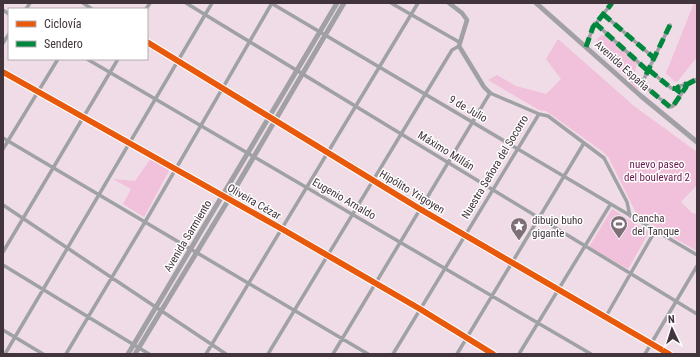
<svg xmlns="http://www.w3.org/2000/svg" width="700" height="357" font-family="'Roboto Condensed',sans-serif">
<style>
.green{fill:#f1c0da}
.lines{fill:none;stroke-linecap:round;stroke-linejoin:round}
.minor{stroke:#9fa1a5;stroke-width:3.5}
.tertiary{stroke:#9fa1a5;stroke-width:4.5}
.secondary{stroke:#a0a0a5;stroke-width:5}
.quiet{stroke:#00873e;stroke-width:5;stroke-dasharray:10 5;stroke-linecap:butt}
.cycleway-casing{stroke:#fff;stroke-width:8}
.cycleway{stroke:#e8590c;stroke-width:6}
.labels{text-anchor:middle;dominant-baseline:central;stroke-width:3;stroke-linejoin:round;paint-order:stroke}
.street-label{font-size:11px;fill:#42343b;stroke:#fff}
.park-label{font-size:11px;fill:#68164b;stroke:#fff}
.poi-label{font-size:11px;fill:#42343b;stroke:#fff;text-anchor:start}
</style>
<rect width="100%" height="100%" fill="#efdce6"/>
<path class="green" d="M694,3H697V57L678,81L675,82L666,73Z
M602,35L610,36L636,57C639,66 633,72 634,80L641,82L644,85L642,90L636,88L597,48V39Z
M558,39L634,106L697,152V185L681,202L692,213L697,214V251L638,217L609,158L602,151L546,111L539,110L488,80L497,75L516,86L546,94L561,79L546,59Z
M151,158L170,169L144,217L123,204L131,189L113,179L135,181Z
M612,209L649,232L628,269L589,247Z"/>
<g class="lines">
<path class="minor" d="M83,3L92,9
M186,3L697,314
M271,3L697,255
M391,3L459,42
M26,9L30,3
M146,9L150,3
M3,10L9,14
M603,14L654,58
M595,23L648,71
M670,25L643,81L646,87L670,107L673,106L686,87L685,84L678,87L677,90L681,93
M147,42L420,209L669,354
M3,43L9,34
M586,47L593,27L612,3
M87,59L591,354
M649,70L671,88L677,89
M3,72L282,229L420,309L493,354
M686,85L697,79
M3,138L368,354
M3,149L58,59
M3,205L226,354
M3,252L118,59
M3,265L149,354
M605,318L655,231
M3,330L43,354
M5,354L212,3
M66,354L145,222L272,3
M206,354L418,3
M268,354L452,50L459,46
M333,354L490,93L539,114L548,116L604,158L627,202L630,216
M393,354L539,114
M457,354L584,143
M519,354L610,205
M645,354L697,266"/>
<path class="tertiary" d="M449,3L462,13L467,20L459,46L484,87L490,93"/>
<path class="secondary" d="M536,3L641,96L697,142
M128,354L337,3
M135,354L229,199L344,3"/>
<path class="quiet" d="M603,14L654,58
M595,23L648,71
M670,25L643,81L646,87L670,107L673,106L686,87L685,84L678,87L677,90L681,93
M586,47L593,27L612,3
M649,70L671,88L677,89
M686,85L697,79"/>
<g class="cycleway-casing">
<path id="cycleway" d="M147,42L420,209L669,354
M3,72L282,229L420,309L493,354"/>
</g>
<use href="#cycleway" class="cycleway"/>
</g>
<defs>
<g id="stadium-pin" transform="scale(0.9)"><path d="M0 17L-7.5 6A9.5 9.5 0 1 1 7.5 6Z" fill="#7f6f77" stroke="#fff"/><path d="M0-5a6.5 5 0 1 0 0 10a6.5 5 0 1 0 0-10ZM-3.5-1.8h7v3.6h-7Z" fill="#fff"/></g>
<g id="sight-pin" transform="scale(0.9)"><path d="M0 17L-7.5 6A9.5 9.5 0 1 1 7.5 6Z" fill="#7f6f77" stroke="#fff"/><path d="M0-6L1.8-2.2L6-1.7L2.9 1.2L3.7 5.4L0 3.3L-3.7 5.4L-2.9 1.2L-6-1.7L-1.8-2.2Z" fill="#fff"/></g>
</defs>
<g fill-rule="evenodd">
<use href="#stadium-pin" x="619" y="224"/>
<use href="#sight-pin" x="519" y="226"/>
</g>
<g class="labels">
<g class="street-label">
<text transform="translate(622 66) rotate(42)">Avenida España</text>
<text transform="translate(468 109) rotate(30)">9 de Julio</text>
<text transform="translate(446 151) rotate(32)">Máximo Millán</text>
<text transform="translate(495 167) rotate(-59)">Nuestra Señora del Socorro</text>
<text transform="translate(412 192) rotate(31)">Hipólito Yrigoyen</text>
<text transform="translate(344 199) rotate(30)">Eugenio Arnaldo</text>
<text transform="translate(254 202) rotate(30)">Oliveira Cézar</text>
<text transform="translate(188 236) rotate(-59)">Avenida Sarmiento</text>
</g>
<g class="park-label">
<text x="657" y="164">nuevo paseo<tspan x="657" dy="13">del boulevard 2</tspan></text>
</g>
<g class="poi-label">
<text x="632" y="218">Cancha<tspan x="632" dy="13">del Tanque</tspan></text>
<text x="532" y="220">dibujo buho<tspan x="532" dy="13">gigante</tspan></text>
</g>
</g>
<rect width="700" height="357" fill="none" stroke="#42343b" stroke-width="8"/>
<rect x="8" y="8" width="140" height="52" fill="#ffffff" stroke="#b3aeb1"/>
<rect x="16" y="21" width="20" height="6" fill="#e8590c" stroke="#b3aeb1"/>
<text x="44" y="28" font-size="12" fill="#42343b">Ciclovía</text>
<rect x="16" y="41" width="20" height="6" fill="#00873e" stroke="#b3aeb1"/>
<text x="44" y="48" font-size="12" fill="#42343b">Sendero</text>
<g transform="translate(672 329) rotate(356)" stroke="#ffffff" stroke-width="3" paint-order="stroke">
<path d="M0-3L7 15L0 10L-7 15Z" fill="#42343b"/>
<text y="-6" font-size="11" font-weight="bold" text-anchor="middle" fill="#42343b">N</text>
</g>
</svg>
